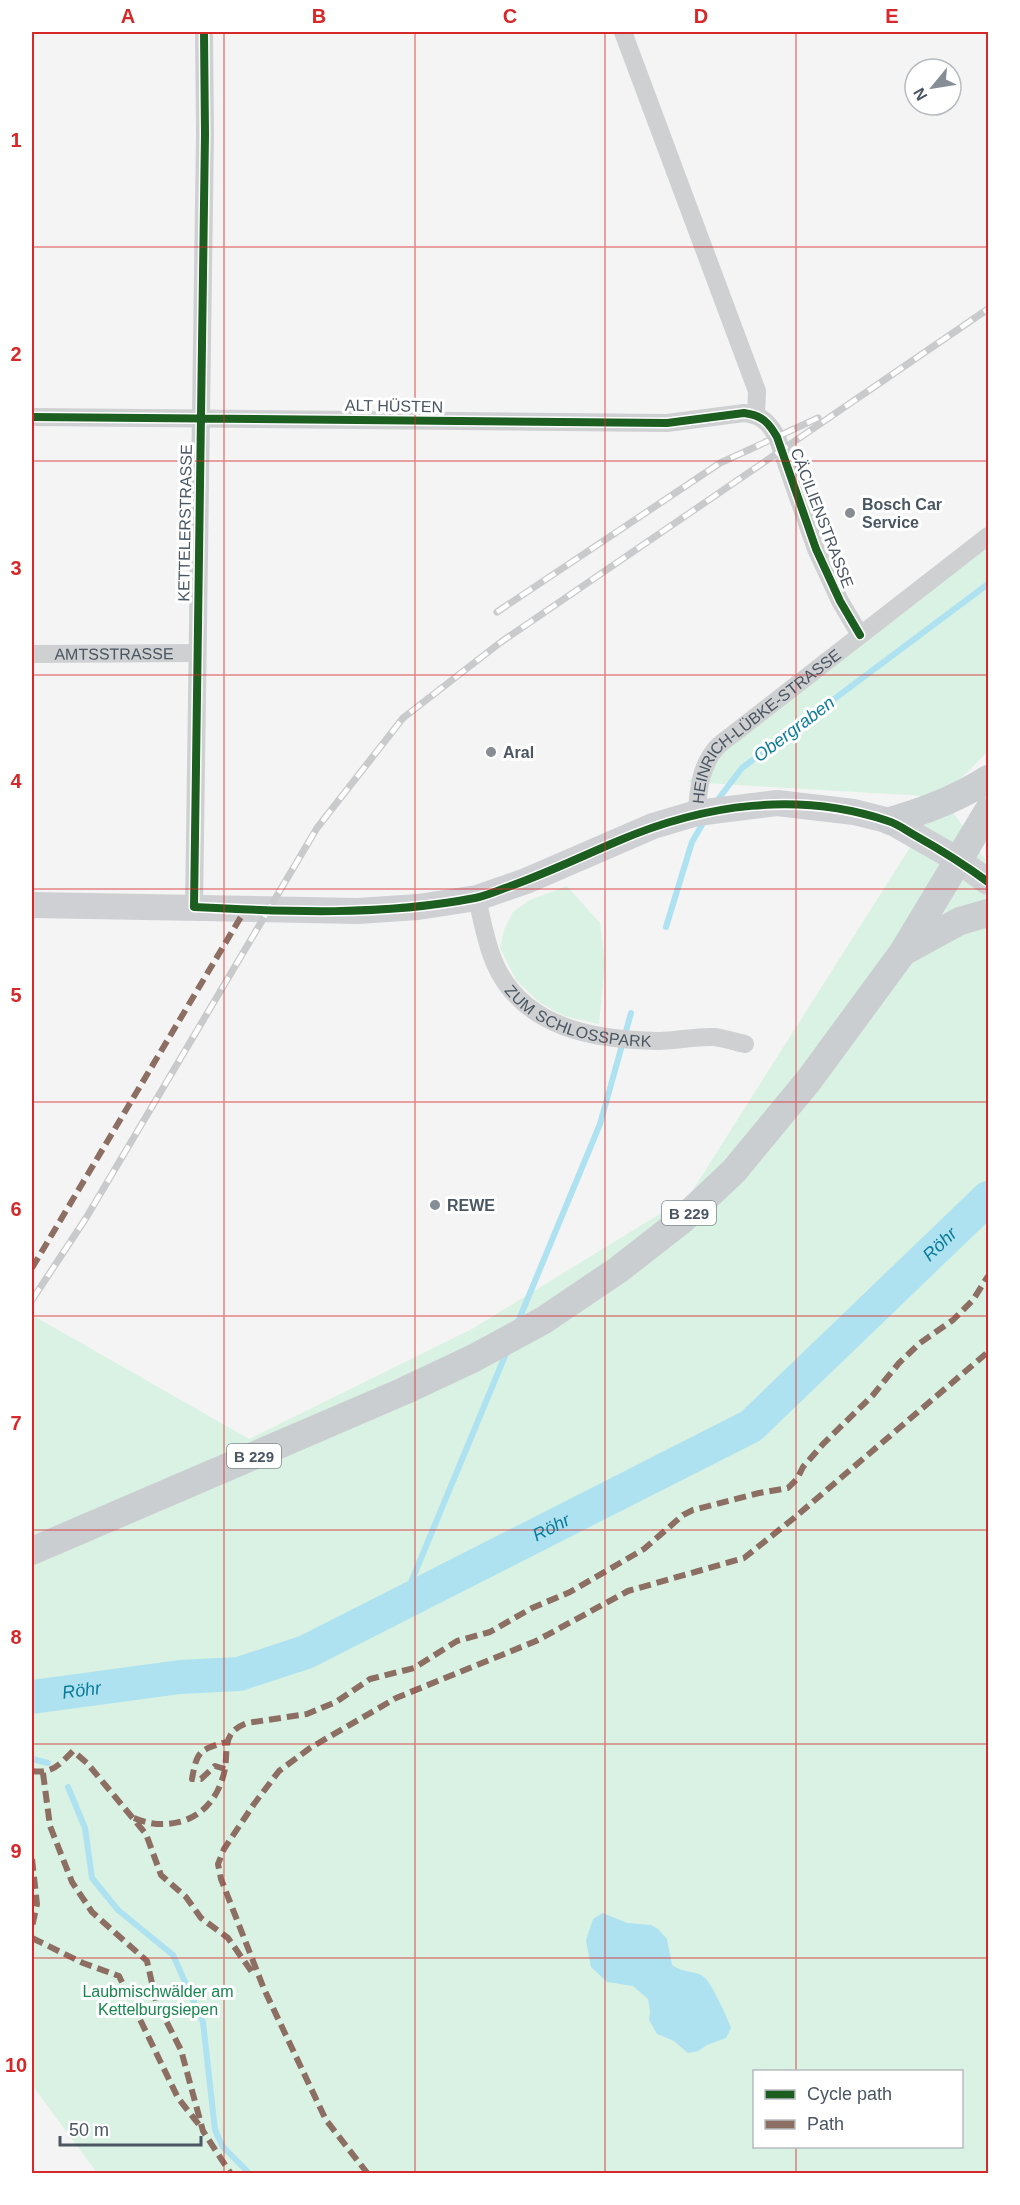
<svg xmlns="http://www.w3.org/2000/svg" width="1020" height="2205" font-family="Helvetica,sans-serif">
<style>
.green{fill:#d9f2e3;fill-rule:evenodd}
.water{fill:#aee2f0}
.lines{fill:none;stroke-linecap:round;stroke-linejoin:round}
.stream{stroke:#aee2f0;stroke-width:6}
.river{stroke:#aee2f0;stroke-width:34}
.street{stroke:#ced0d2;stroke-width:18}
.secondary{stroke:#ced0d4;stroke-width:26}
.primary{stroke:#caced1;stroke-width:28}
.rail-casing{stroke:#c9cacc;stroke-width:7}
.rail{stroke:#fff;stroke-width:4.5;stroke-dasharray:14;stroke-linecap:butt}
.quiet{stroke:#8d6e63;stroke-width:6;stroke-dasharray:12 6;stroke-linecap:butt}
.cycleway-casing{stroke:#fff;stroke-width:11}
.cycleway{stroke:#1b5e20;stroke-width:8}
.grid{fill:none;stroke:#d62828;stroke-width:1.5;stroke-opacity:0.55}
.poi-dot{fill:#868d94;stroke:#fff;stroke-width:2}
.labels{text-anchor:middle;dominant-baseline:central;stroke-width:6;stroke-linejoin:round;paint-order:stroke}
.shield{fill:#fff;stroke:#808990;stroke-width:1.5}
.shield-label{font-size:15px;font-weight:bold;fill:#4a5661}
.street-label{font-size:16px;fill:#4a5661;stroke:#fff}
.poi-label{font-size:16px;font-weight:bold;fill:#4a5661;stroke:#fff;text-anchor:start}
.park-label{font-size:16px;fill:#17864f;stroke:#fff}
.water-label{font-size:18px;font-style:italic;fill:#0c7c9b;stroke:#fff}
.neatline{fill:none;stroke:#d62828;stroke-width:2}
.grid-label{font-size:20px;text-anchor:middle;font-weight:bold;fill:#d62828}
</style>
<rect width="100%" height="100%" fill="#f4f4f4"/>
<path class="green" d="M988,539V751L943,797L988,864V2173H97L32,2085V1315L249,1439L472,1329L689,1196L942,797L687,782ZM754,2072H962V2146H754Z
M567,886L600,923L605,962L599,1024L564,1016L539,1002L516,980L500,948L504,930L513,912L530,900Z"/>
<path class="water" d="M603,1913L627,1923L651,1925L658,1929L667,1939L672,1965C682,1973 695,1970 704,1977C711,1982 728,2019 731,2028L726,2038L707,2045L698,2051L688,2053L674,2041L657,2034L649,2020L650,2011L648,1999L633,1986L607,1982L591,1967L586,1940L593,1919Z"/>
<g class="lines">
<path class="stream" d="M716,802L742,768L988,584
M666,927L692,842L706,818
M518,1322L600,1124L631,1013
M402,1604L507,1351
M32,1759L48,1763
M68,1787L85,1828L92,1878L118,1910L173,1955L203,2022L215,2130L223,2147L250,2174"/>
<path class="river" id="s1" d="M32,1697L180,1677L239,1674L306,1652L751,1426L988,1198"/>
<g class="street">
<path d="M623,32L757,391L756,415"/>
<path d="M32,417L667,423L744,413C762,415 769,423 777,437L816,549L840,601L860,635"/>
<path id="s2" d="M32,654L197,653"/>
<path id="s3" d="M697,813C698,789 701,763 719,745L988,536"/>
<path id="s4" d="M477,898C482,920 486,944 495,964C524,1029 596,1040 659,1041C677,1041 696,1036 714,1037C724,1038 735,1042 745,1044"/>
<path d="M194,907L205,134L204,32"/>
</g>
<path class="secondary" d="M32,905L358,911L418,907L477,898L526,881L653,826L697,813L777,803L854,812L890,821L958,860L988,882"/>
<path class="primary" d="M890,821C925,811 957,799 988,779
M905,951L960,921L988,913
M32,1551L404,1391L474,1358L544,1320L618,1270L682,1220L734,1171L809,1080L903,952L988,811"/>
<g class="rail-casing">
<path id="rail" d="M497,612L720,463L818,418
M32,1300L86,1218L317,828L403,718L501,642L988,309"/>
</g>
<use href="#rail" class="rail"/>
<path class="quiet" d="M32,1268L245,910
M225,1769L215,1766L201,1779H192C197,1751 199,1750 226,1742
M32,1771C52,1774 59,1765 73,1751L87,1763L146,1834L161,1875L186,1897L201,1918L228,1938L254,1975
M43,1773L50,1826L72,1882L92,1912L147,1961L156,2001L181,2050L203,2131L231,2174
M134,1818C151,1825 165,1826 183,1821C207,1813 220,1793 225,1769C228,1748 222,1732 247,1723L307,1714L336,1702L370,1679L414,1668L457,1641L490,1632L532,1608L570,1592L644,1549L683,1515L693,1510L759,1493L788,1488L797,1479L803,1467L823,1444L873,1395L899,1363L920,1343L953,1320L973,1300L988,1276
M32,1859L37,1904L32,1927
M32,1938L83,1963L119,1976L178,2098L200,2126
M368,2174L326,2120L264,1989L221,1879L218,1864L224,1849L254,1804L279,1771L310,1748L396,1698L536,1641L628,1591L744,1558L794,1518L988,1352"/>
<g class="cycleway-casing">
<path id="cycleway" d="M204,32L205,134L194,907C287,912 382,916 475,898C485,896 495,892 505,888C543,875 580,857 618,841C704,804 798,791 888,821C898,824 907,831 916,836C941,850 965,865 988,882
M32,417L667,423L744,413C762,415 769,423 777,437L816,549L840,601L860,635"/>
</g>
<use href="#cycleway" class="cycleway"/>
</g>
<path class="grid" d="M224,32V2174M415,32V2174M605,32V2174M796,32V2072M32,247H988M32,461H988M32,675H988M32,889H988M32,1102H988M32,1316H988M32,1530H988M32,1744H988M32,1958H988M796,2146V2174"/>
<g class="poi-dot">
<circle cx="850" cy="513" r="6"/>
<circle cx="491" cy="752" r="6"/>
<circle cx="435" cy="1205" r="6"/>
</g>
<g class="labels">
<g class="shield">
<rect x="662" y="1201" width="54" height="24" rx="4.5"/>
<rect x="227" y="1444" width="54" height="24" rx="4.5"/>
</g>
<g class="shield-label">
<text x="689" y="1213">B 229</text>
<text x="254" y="1456">B 229</text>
</g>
<g class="street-label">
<text transform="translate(394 406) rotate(1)">ALT HÜSTEN</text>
<text transform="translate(822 518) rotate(69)">CÄCILIENSTRASSE</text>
<text transform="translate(185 523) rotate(-89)">KETTELERSTRASSE</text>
<text stroke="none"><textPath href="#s2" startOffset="82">AMTSSTRASSE</textPath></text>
<text stroke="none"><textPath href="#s3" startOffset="117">HEINRICH-LÜBKE-STRASSE</textPath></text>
<text stroke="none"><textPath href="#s4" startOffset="174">ZUM SCHLOSSPARK</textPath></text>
</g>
<g class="poi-label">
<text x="862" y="504">Bosch Car<tspan x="862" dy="18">Service</tspan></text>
<text x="503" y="752">Aral</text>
<text x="447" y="1205">REWE</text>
</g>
<g class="park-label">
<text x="158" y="1991">Laubmischwälder am<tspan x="158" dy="18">Kettelburgsiepen</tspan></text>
</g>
<g class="water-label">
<text transform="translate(794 729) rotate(-37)">Obergraben</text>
<text stroke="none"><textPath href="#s1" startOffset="1040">Röhr</textPath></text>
<text stroke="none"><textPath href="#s1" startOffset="554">Röhr</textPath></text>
<text stroke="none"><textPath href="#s1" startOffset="50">Röhr</textPath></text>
</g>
</g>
<rect width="1020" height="2205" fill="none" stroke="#ffffff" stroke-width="66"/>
<rect x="753" y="2070" width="210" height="78" fill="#ffffff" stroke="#b7bbc0" stroke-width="1.5"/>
<rect x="765" y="2090" width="30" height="9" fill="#1b5e20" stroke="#b7bbc0" stroke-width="1.5"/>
<text x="807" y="2100" font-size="18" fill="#4a5661">Cycle path</text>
<rect x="765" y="2120" width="30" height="9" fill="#8d6e63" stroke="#b7bbc0" stroke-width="1.5"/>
<text x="807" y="2130" font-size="18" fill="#4a5661">Path</text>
<g transform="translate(933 87) rotate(240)"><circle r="28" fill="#ffffff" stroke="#b7bbc0" stroke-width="1.5"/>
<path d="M0-4.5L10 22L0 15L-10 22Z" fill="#868d94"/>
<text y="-9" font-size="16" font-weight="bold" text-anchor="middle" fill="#4a5661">N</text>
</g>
<path d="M60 2136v9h141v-9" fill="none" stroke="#4a5661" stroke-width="3"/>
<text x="69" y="2136" font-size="18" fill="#4a5661" stroke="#ffffff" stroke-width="4.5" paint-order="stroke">50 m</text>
<rect x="33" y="33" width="954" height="2139" class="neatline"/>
<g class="grid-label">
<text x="128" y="23">A</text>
<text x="319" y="23">B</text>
<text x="510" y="23">C</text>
<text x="701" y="23">D</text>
<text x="892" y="23">E</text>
<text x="16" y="147">1</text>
<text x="16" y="361">2</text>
<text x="16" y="575">3</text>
<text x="16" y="788">4</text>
<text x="16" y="1002">5</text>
<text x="16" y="1216">6</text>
<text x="16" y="1430">7</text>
<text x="16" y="1644">8</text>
<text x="16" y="1858">9</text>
<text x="16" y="2072">10</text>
</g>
</svg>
